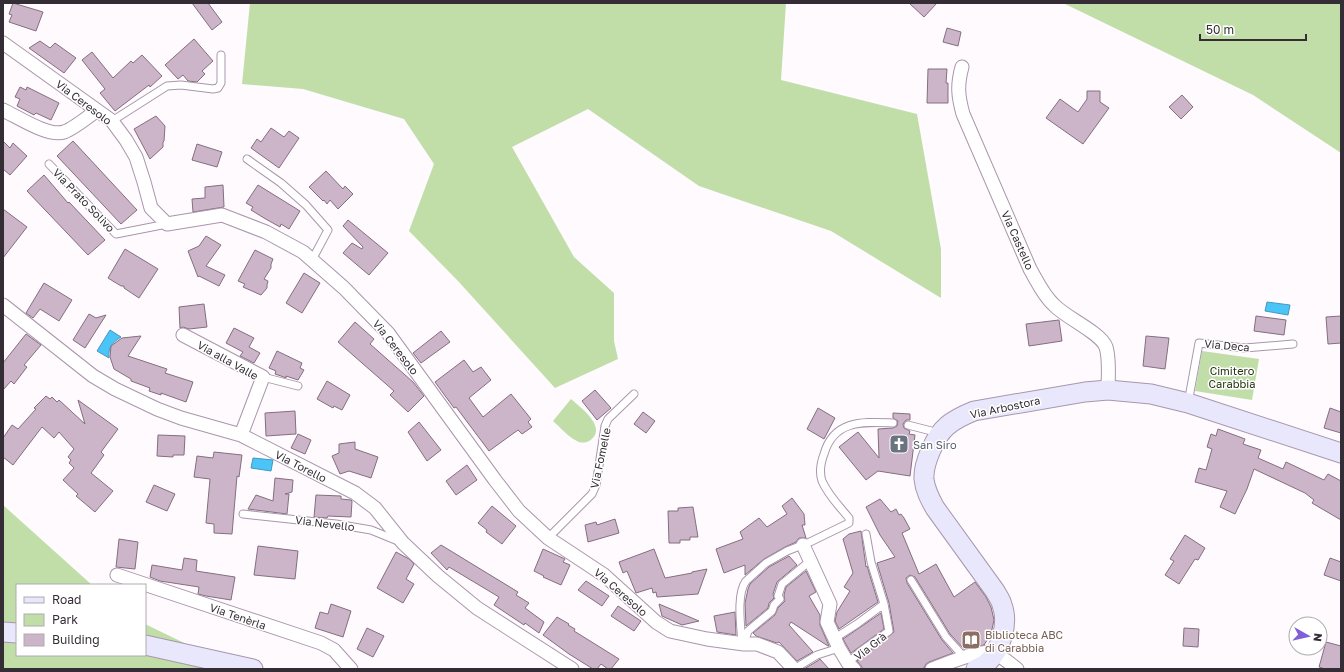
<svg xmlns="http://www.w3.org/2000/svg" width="1344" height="672" font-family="'Golos Text',sans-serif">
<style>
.green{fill:#c1dea9}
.water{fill:#4bc5f7;stroke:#4497bd}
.building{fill:#ccb5c8;stroke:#846e80}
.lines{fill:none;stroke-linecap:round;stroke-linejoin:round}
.lane-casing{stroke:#aa96ac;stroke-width:9}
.street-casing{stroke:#aa96ac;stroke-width:15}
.secondary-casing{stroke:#aa96ac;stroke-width:21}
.lane{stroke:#fff;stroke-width:7}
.street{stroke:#fff;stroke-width:13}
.secondary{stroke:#e8e7fc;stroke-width:19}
.labels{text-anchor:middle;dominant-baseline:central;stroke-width:3;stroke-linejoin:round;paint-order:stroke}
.street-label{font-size:11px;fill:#352d36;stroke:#fff}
.park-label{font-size:11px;fill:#233510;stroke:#fff}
.worship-label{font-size:11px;fill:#5b616d;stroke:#fff;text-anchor:start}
.education-label{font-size:11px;fill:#785e54;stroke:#fff;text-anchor:start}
</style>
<rect width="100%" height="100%" fill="#fefafe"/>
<path class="green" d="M250,3H786L781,80L917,114L941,249V298L831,231L699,186L588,109L512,147L574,257L614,293V341L618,359L555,388L458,281L409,231L434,164L404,119L303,89L242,84Z
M1063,3H1341V153L1253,95Z
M1202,351L1259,359L1252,400L1195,391Z
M571,399C581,408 609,428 589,441C585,443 580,443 577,441C568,437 560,427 553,421Z
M3,505L92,585H17V655H145V624L238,669H3Z"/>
<path class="water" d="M1267,302L1290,305L1288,315L1265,311Z
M110,330L121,337C112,343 108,347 109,358L97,351Z
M253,458L273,460L271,471L251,468Z"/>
<path class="building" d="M13,3L43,12L36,31L9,22L12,15L9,14Z
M192,3H208L222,22L212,30Z
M909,3H937L924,17Z
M947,28L961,32L958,46L943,42Z
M194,39L213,61L202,71L205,74L197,82L188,81L183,75L178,79L165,65Z
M40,41L50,48L55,43L76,58L64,73L29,48Z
M92,52L113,78L131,61L133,63L142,55L162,76L150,87L149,85L115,111L100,93L105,89L82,60Z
M928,69H947L946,83H948V103H927Z
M20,87L26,90L27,87L59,103L51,120L36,113L34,115L17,106L20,99L15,97Z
M1087,91H1100V102L1109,108L1083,144L1046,118L1060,99L1078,112L1087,99Z
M1182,95L1193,107L1181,119L1169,107Z
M156,116L165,126L164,141L163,142V147L150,159L134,129Z
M271,128L284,137L289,131L299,138L279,168L251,148L257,139L261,142Z
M3,141L10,148L13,143L27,156L10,175L3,169Z
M73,141L137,210L121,224L57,156Z
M197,144L222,152L217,167L192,160Z
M326,171L343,189L345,186L353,194L338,209L330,200L327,204L324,200L323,201L309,187Z
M44,175L68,203L69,202L105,240L88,255L27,191Z
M223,185L224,207L193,212L192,199L205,198V187Z
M258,185L300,211L289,229L281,224L280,227L264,218L251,210L253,207L246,203Z
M3,209L27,227L3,258Z
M348,220L388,253L369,275L343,253L352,243L362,249L363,247L343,226Z
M206,236L221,245L206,266L225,275L219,286L199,276L198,277L188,251L199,246Z
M125,249L158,269L139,298L124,288V286H121L108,278Z
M255,250L273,259L271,264V268L264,279L268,281L267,285V288L261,295L243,287L245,284L238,281Z
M304,273L320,283L302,313L286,303Z
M44,283L72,300L59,321L40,309L33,318L26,313Z
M204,304L207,327L189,329L183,327L180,328L179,307Z
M89,314L96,318L106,315L85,348L73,340Z
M1256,316L1286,320L1284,335L1254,331Z
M1341,316V343L1328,344L1326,317Z
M1059,320L1062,341L1029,346L1026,324Z
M355,322L374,339L370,344L413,382L424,396L408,412L390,395L394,391L338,342Z
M234,328L254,338L249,347L260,353L254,363L240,356L243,352L226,343Z
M441,331L450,342L421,363L413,353Z
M26,334L41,345L24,365L27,367L14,384L11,381L3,390V363Z
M141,336L128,356L167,369L165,373L193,382L186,402L161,393V395L149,391L150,388L131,381V379L114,369L110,357L111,346L122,338Z
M1146,336L1169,338L1165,369L1143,366Z
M277,351L302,363L300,368L304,370L298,380L286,376V378L281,376L275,374L276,371L269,368Z
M464,360L473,372L481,367L491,380L469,398L483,417L511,394L531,419L528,422L532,427L522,434L518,430L489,451L456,407L454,408L435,382Z
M327,381L350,395L342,410L334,406L333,408L317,399Z
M595,390L611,408L597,420L582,401Z
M46,396L50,399L52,397L57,402L59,400L85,424L78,400L118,429L101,452L104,455L91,473L113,491L95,512L76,496L78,494L63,480L74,468L69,463L71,460L68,457L74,449L59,432L54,438L42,427L13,465L3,457V438L12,425L18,429L36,409L34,408Z
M818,408L835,418L824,439L807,429Z
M1330,408L1341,412V433L1324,428Z
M295,411L296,434L266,436L265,413Z
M643,412L655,421L646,433L634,424Z
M893,413L910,414V420H906L903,424L904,428L910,431L909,434L915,435L910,476L878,471L866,480L839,447L858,432L879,458L878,429L893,428L897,426L898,421L893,418Z
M419,422L441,450L427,461L408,432Z
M1218,429L1245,439L1243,444L1261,450L1258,458L1283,469L1286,462L1324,480L1328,474L1341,481V520L1312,503L1314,500L1305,493L1254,469L1247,489L1235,514L1220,507L1227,491L1195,482L1199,468L1206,470L1212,449L1207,447L1211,434L1216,436Z
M298,434L311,440L305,454L291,448Z
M158,435L185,436L184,455H173V457L157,456Z
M355,442V449L378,457L371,478L349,471L340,474L332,456L339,453V444Z
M214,452L242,455L239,477L237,476L232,534L214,533V524L206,523L210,479L194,477L197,456L213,458Z
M467,465L477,480L456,495L446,481Z
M275,478L293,480L292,492L285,494H289L287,514L248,509L256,495L273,501Z
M154,485L175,494L167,511L146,502Z
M316,495L341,496V499L351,500L352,501L351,517L328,516L327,518L314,517Z
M792,498L804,514L805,525H802L806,538H799L796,542L785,547L764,559L745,575V565L724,573L716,549L743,539L740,532L759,518L767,527L787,514L782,506Z
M880,499L891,512L896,509L899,515L901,514L904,518L910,529L902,533L919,574L936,564L954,597L975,582L986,597L991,607L994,620L991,634L984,645L964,649L950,634L915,577L910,575L906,578L907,583L942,640L953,653L929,662L926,664L924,668L921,669H862V667L857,661L894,632L889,603L877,563L895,557L880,535L866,507Z
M492,506L516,526L502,544L486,532L487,530L478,523Z
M693,507L698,537H690V540H680V543H669L668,511H678V508Z
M615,519L619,533L588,542L585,525L596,522L597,525Z
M861,531L866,567L867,566L878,602L839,629L835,621L837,612L850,591L844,587L853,573L843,539L849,534Z
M1185,535L1205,548L1198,560L1195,559L1179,584L1165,575L1174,561L1170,559Z
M119,539L138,542L135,569L116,567Z
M441,545L518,592L516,595L529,603L525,608L544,622L539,633L525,623L524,625L494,605L499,597L449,567L447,570L431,553Z
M258,546L298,551L295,579L254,575Z
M543,549L565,559L563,562L570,565L561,585L543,577L544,576L534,571Z
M654,549L665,578L692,573V572L707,569L698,594L657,597L656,592L653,593L652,588L636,593L627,571L623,573L619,562Z
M396,552L409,559L414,564L406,579L414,584L403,603L377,588Z
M789,556L797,565L777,582L773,594L774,598L769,603L768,608L746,626L745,603L748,589L750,584L769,567Z
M184,558L197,560L196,571L235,577L231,600L206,596L198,594L199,587L160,581L150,577L152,565L182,570Z
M1330,558L1341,562V581L1324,575Z
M806,571L816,592L809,596L820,615V625L829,646H828L791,622L789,625L813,652L797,661L779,642L777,643L756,636L753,633L775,615L778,608L785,601L784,595L786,587Z
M586,581L609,596L602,606L578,590Z
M331,604L351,611L343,637L315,628L320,612L328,614Z
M659,604L699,621L682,625L662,616Z
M618,606L641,621L634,631L611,616Z
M735,612L736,635L717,632L714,616Z
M881,613L884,629L851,653L843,639Z
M557,617L569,624L568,625L575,629L574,631L619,659L611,669H608L601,664L597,669H593L569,654L543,635Z
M367,628L384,636L373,657L357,649Z
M1184,628L1199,629L1198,647L1183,646Z
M1326,642L1341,646V669H1325L1319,667Z
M820,659L829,669H804L819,660Z"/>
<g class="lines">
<g class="lane-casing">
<path id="lane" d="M112,121L167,86L181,85L213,89L218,88L221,83V55
M247,159L281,183L306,205L328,230L312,260
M49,164L116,234L167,224
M263,377L298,386
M1188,403L1199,343L1245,348L1293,344
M908,425L939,433
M243,514L336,524L371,530L398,541
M548,538L592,494L596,485L605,426L608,419L634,394
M911,580L946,637L964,657
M835,638L857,624L884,604
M742,644C741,627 736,594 746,581L766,563L787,551L810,542L849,523V518C840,507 828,495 822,481C819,472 821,462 824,454C834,419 864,422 893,423
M744,644L748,631L772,611L774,605L780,599L778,596L782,584L810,561
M848,663L861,651L889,631L884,604L871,562L866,534
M794,669L817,655L839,648"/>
</g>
<g class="street-casing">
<path id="street" d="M3,43L112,121L126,140L136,157L144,182L151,208L167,224L222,215L266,232L303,252L344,288L388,333L495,480L519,511L548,538L604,575L656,622L670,631L707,639L744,644H757L778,652L794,669
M962,67C957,85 958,96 963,114L1030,269C1037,281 1043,295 1054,305C1066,318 1100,332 1106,347C1110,360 1108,376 1108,390
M3,110C18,117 48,137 64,132C73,129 88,117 96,111
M3,305L93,376L115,389L157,409L181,418L241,435L355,493L375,508L403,543L438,576L477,608L572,669
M183,335L263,377L241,435
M803,545L830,604L827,622L839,648L848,663L854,669
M117,575L321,643L334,650L351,669
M932,669C946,664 980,649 994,653C1002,656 1010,664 1017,669"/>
</g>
<g class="secondary-casing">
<path id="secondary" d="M3,632L17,633
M145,645L253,669
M976,669C979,667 984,666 987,663C1001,650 1009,623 1002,605C1001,600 997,595 995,591L935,508C930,499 925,490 924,479C923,464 935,436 947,426C955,419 964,415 974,411L1085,392L1108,390L1151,394L1188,403L1341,453"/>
</g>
<use href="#lane" class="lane"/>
<use href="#street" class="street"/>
<use href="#secondary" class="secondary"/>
</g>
<defs>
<g id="church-square" transform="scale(1)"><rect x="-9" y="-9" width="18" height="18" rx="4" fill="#6b7280" stroke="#fff"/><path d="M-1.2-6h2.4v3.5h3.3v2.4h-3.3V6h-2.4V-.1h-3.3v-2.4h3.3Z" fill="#fff"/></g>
<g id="library-square" transform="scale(1)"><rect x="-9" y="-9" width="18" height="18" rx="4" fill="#8d6e63" stroke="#fff"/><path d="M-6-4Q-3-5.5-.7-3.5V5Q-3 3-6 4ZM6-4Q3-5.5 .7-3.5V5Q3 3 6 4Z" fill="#fff"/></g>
</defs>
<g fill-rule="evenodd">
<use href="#church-square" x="899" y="444"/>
<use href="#library-square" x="971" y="640"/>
</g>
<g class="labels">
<g class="street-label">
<text transform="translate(84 102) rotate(37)">Via Ceresolo</text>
<text transform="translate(84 200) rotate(46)">Via Prato Solivo</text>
<text transform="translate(1018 240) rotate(66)">Via Castello</text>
<text transform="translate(1227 345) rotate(5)">Via Deca</text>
<text transform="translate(396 347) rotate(52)">Via Ceresolo</text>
<text transform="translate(228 360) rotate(29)">Via alla Valle</text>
<text transform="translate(1005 407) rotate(-12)">Via Arbostora</text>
<text transform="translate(600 458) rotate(-78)">Via Fomelle</text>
<text transform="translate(301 466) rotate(27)">Via Torello</text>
<text transform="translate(325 523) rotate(7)">Via Nevello</text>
<text transform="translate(621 592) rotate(41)">Via Ceresolo</text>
<text transform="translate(238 616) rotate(19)">Via Tenèrla</text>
<text transform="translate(870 646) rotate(-38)">Via Grà</text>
</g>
<g class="park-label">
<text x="1232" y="370">Cimitero<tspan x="1232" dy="13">Carabbia</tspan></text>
</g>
<g class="worship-label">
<text x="913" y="444">San Siro</text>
</g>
<g class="education-label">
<text x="985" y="634">Biblioteca ABC<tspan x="985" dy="13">di Carabbia</tspan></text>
</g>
</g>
<rect width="1344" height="672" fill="none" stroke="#352d36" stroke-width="8"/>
<rect x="16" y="584" width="130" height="72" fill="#ffffff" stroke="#aeabaf"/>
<rect x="24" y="597" width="20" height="6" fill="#e8e7fc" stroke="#aeabaf"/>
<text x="52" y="604" font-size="12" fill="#352d36">Road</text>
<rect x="24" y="614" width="20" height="12" fill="#c1dea9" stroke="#aeabaf"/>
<text x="52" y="624" font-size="12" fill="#352d36">Park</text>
<rect x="24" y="634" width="20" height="12" fill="#ccb5c8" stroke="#aeabaf"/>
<text x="52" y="644" font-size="12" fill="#352d36">Building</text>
<g transform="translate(1308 636) rotate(98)"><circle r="19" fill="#ffffff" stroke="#aeabaf"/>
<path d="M0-3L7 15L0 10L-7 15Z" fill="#835ed9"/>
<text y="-6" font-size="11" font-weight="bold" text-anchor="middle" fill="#352d36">N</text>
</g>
<path d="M1200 34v6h106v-6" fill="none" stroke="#352d36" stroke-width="2"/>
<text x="1206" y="34" font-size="12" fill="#352d36" stroke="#ffffff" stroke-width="3" paint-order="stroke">50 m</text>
</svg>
